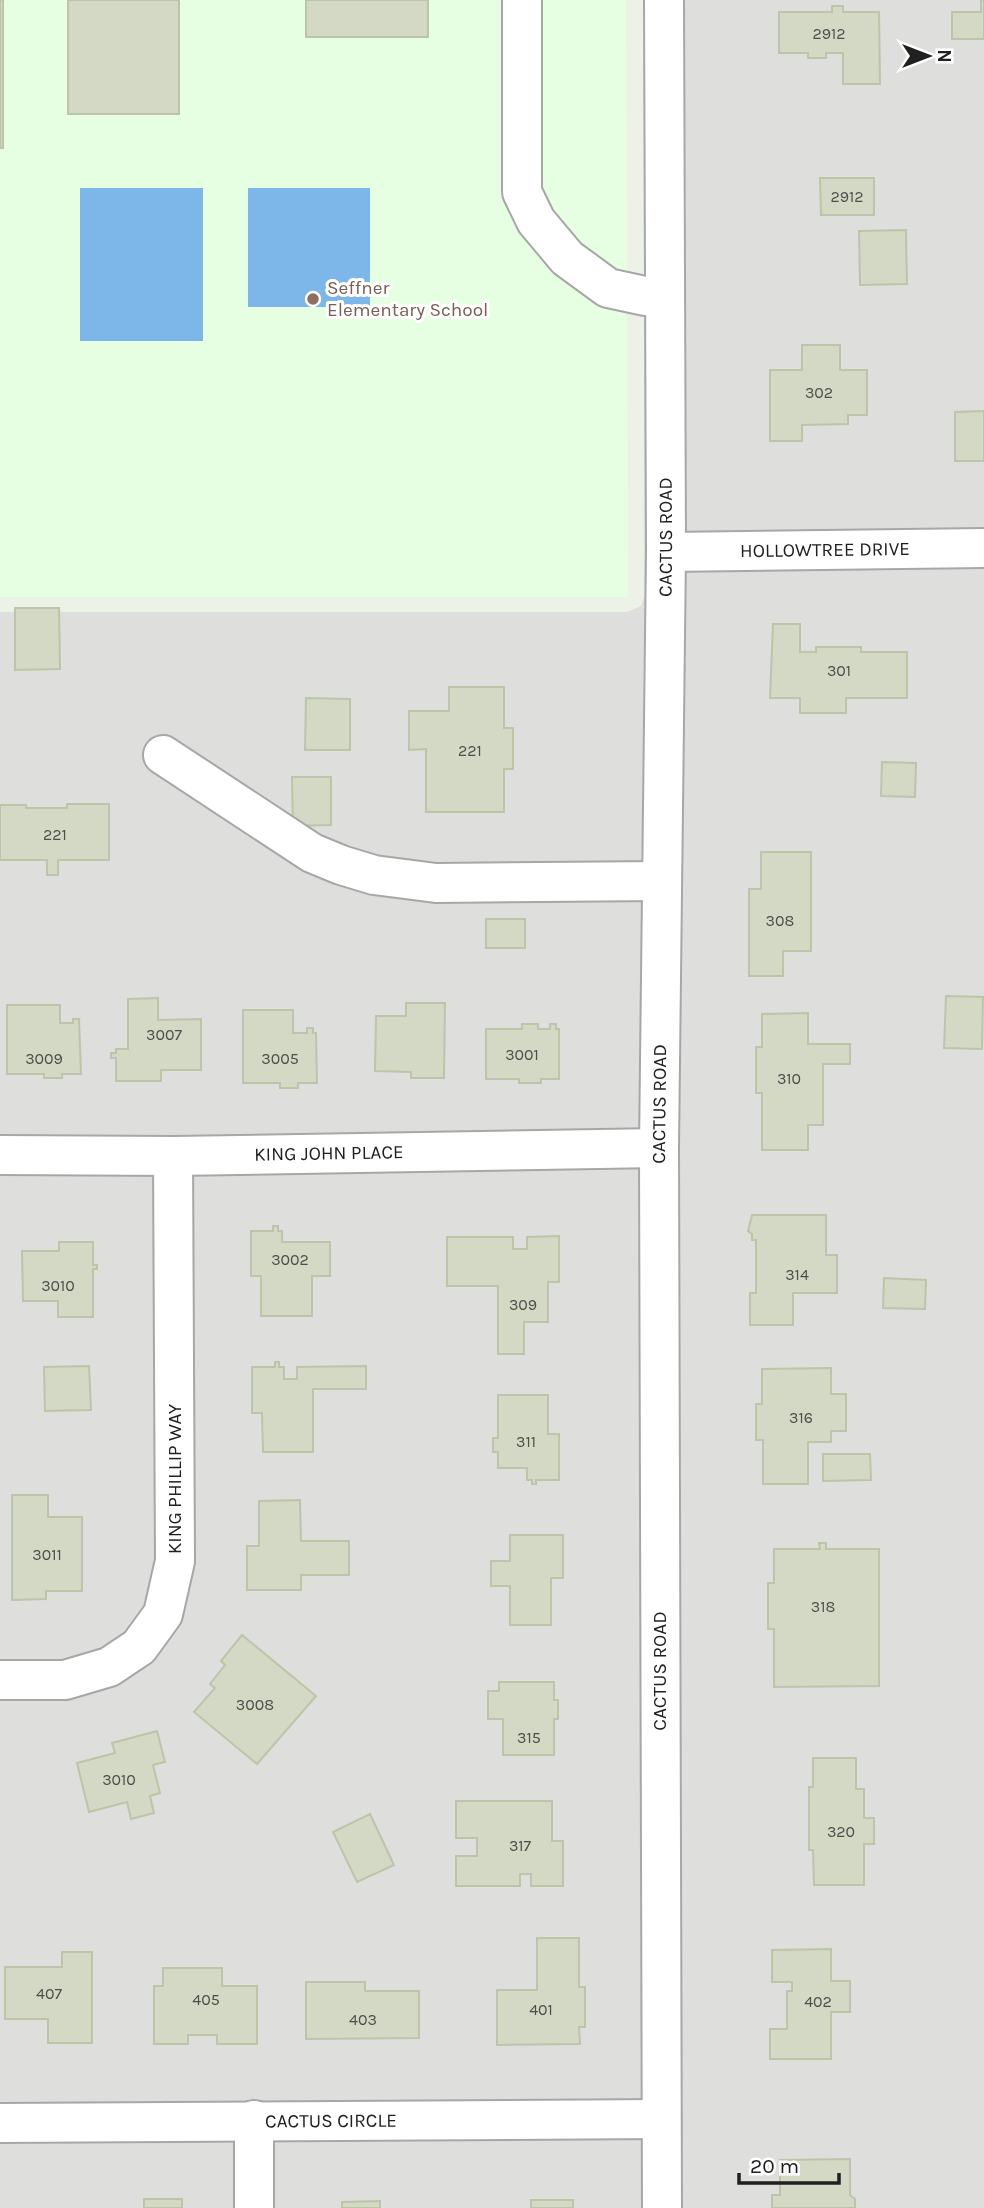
<svg xmlns="http://www.w3.org/2000/svg" width="984" height="2208" font-family="Karla,sans-serif">
<style>
.residential{fill:#dededd}
.education{fill:#e6ffe2}
.pitch{fill:#7db6e8}
.building{fill:#d3d9c5;stroke:#bcc5a7;stroke-width:2}
.lines{fill:none;stroke-linecap:round;stroke-linejoin:round}
.minor-casing{stroke:#a7a7a7;stroke-width:42}
.minor{stroke:#fff;stroke-width:38}
.education-dot{fill:#8d6e63;stroke:#fff;stroke-width:2.5}
.labels{text-anchor:middle;dominant-baseline:central;stroke-width:6;stroke-linejoin:round;paint-order:stroke}
.number-label{font-size:16px;fill:#4d4e49}
.education-label{font-size:19px;fill:#785e54;stroke:#fff;text-anchor:start}
.street-label{font-size:19px;fill:#202020;stroke:#fff}
</style>
<rect width="100%" height="100%" fill="#ecf2e6"/>
<path class="residential" d="M683,0H984V531L686,534Z
M644,36L647,552L640,1132L173,1139L0,1138V612H627L641,606L644,597Z
M984,565V2208H682L679,1148L686,568Z
M640,1166L642,2102L0,2106V1698L65,1697L194,1561L193,1172Z
M0,1172L154,1173L155,1559L145,1607L124,1635L100,1652L62,1663H0Z
M642,2137V2208H274L273,2138Z
M235,2138V2208H0V2140Z"/>
<path class="education" d="M0,0H626L628,597H0Z"/>
<path class="pitch" d="M80,188H203V341H80Z
M248,188H370V307H248Z"/>
<path class="building" d="M0,0H3V148H0Z
M68,0H179V114H68Z
M306,0H428V37H306Z
M981,0H984V39H952V12H981Z
M832,6H843V12H879L880,84H843V53H826V58H808V53H779V12H832Z
M820,178H874V215H821Z
M906,230L907,284L860,285L859,231Z
M802,345H840V370H867V415H848V424L802,425V441H770V370H802Z
M984,411V461H955V412Z
M15,608H59L60,669L15,670Z
M773,624H800V652H816V647H861V652H907V698H846V713H800V698H770Z
M449,687H504V728H513V769H504V812H426V749L409,750V711H449Z
M306,698L350,699V750H305Z
M882,762L916,763L915,797L881,796Z
M292,777H331V825L293,826Z
M67,804H109V860H58V875H47V860H0V805H26V808H67Z
M761,852H811V951H783V976H749V889H761Z
M486,919H525V948H486Z
M946,996L983,997L982,1049L944,1048Z
M158,998V1020L201,1019V1070H161V1081H116V1058H111V1053H116V1049H128V999Z
M406,1003H445L444,1078H411V1072L375,1071L376,1016H406Z
M7,1005H60V1023H73V1019H79L81,1074H62V1078H44V1074H7Z
M243,1010H293V1033H307V1028H313V1033H316L317,1083H298V1088H280V1083H243Z
M808,1013V1044H850V1064H823V1125H808V1150H762V1093H756V1047H762V1014Z
M522,1024H538V1029H550V1024H556V1029H559V1079H541V1083H519V1079H486V1029H522Z
M752,1215H826V1255H837V1293H793V1325H750V1293H756V1240H752V1234L748,1231Z
M273,1226H278V1231H282V1242H330V1276H312V1316H261V1276H251V1231H273Z
M559,1236V1282H548V1322H524V1354H498V1286H447V1237H513V1249H527V1237Z
M59,1242H93V1265H97V1269H93V1317H58V1301H23L22,1251H59Z
M884,1278L926,1280L925,1309L883,1308Z
M275,1362H279V1367H284V1379H297V1367L366,1366V1389H313V1452H263L262,1413H252V1367H275Z
M89,1366L91,1410L45,1411L44,1367Z
M831,1368V1394H846V1431H831V1442H808V1484H763V1440H756V1404H762V1369Z
M498,1395H548V1434H559V1480H536V1484H532V1480H527V1468H498V1452H493V1438H498Z
M823,1454H870L871,1480L823,1481Z
M12,1495H48V1517H82V1591H46V1599L12,1600Z
M300,1500L301,1541H349V1575H301V1590H247V1546H259V1501Z
M510,1535H563V1578H551V1625H510V1586H491V1561H510Z
M819,1543H826V1549H879V1686L774,1687V1629H768V1583H774V1549H820Z
M242,1635L316,1696L257,1764L194,1712L215,1688L210,1684L225,1665L221,1661Z
M499,1682H554V1700H558V1719H554V1755H503V1719H488V1691H499Z
M157,1731L165,1762L153,1765L160,1793L150,1796L154,1813L131,1819L127,1802L89,1812L77,1763L115,1753L112,1743Z
M813,1758H856V1789H864V1818H874V1844H864V1885H814L813,1850H809V1787H813Z
M456,1801H552V1841H563V1886H531V1874H520V1886H456V1856H477V1838H456Z
M370,1814L394,1865L357,1882L333,1832Z
M537,1938H579V1987H585V2027H579L580,2044L497,2045V1990H537Z
M831,1949V1981H850V2012H831V2059H770V2029H787V1991H792V1982H772V1950Z
M62,1952H92V2043H48V2019H5V1967H62Z
M163,1968H222V1986H257V2044H217V2035H188V2044H154V1986H163Z
M306,1982H365V1991H419V2038L306,2039Z
M850,2159V2195L855,2199V2208H772V2195H780V2160Z
M144,2199H182V2208H144Z
M531,2200H573V2208H531Z
M380,2201V2208H342V2202Z"/>
<g class="lines">
<g class="minor-casing">
<g id="minor">
<path d="M522,0V192L536,221L567,258L608,288L645,296H665"/>
<path id="s1" d="M666,552L984,548"/>
<path d="M163,755L312,853L341,865L374,875L436,883L662,881"/>
<path id="s2" d="M0,1155L173,1156L659,1148"/>
<path d="M0,1680H65L109,1667L139,1647L163,1614L175,1561L173,1156"/>
<path d="M254,2120V2208"/>
<path id="s3" d="M0,2123L661,2119"/>
<path id="s4" d="M662,2208L659,1148L666,552L664,0"/>
</g>
</g>
<use href="#minor" class="minor"/>
</g>
<circle class="education-dot" cx="313" cy="299" r="7"/>
<g class="labels">
<g class="number-label">
<text x="829" y="33">2912</text>
<text x="847" y="196">2912</text>
<text x="819" y="392">302</text>
<text x="839" y="670">301</text>
<text x="470" y="750">221</text>
<text x="55" y="834">221</text>
<text x="780" y="920">308</text>
<text x="164" y="1034">3007</text>
<text x="522" y="1054">3001</text>
<text x="44" y="1058">3009</text>
<text x="280" y="1058">3005</text>
<text x="789" y="1078">310</text>
<text x="290" y="1259">3002</text>
<text x="797" y="1274">314</text>
<text x="58" y="1285">3010</text>
<text x="523" y="1304">309</text>
<text x="801" y="1417">316</text>
<text x="526" y="1441">311</text>
<text x="47" y="1554">3011</text>
<text x="823" y="1606">318</text>
<text x="255" y="1704">3008</text>
<text x="529" y="1737">315</text>
<text x="119" y="1779">3010</text>
<text x="841" y="1831">320</text>
<text x="520" y="1845">317</text>
<text x="49" y="1993">407</text>
<text x="206" y="1999">405</text>
<text x="818" y="2001">402</text>
<text x="541" y="2009">401</text>
<text x="363" y="2019">403</text>
</g>
<g class="education-label">
<text x="327" y="288">Seffner<tspan x="327" dy="22">Elementary School</tspan></text>
</g>
<g class="street-label">
<text stroke="none"><textPath href="#s4" startOffset="1671">CACTUS ROAD</textPath></text>
<text stroke="none"><textPath href="#s1" startOffset="159">HOLLOWTREE DRIVE</textPath></text>
<text stroke="none"><textPath href="#s4" startOffset="1104">CACTUS ROAD</textPath></text>
<text stroke="none"><textPath href="#s2" startOffset="329">KING JOHN PLACE</textPath></text>
<text transform="translate(175 1479) rotate(-90)">KING PHILLIP WAY</text>
<text transform="translate(660 1671) rotate(-90)">CACTUS ROAD</text>
<text stroke="none"><textPath href="#s3" startOffset="331">CACTUS CIRCLE</textPath></text>
</g>
</g>
<g transform="translate(928 56) rotate(90)" stroke="#ffffff" stroke-width="5" paint-order="stroke">
<path d="M0-5L12 26L0 18L-12 26Z" fill="#202020"/>
<text y="-10" font-size="19" font-weight="bold" text-anchor="middle" fill="#202020">N</text>
</g>
<path d="M739 2173v10h100v-10" fill="none" stroke="#202020" stroke-width="3.5"/>
<text x="750" y="2173" font-size="21" fill="#202020" stroke="#ffffff" stroke-width="5" paint-order="stroke">20 m</text>
</svg>
